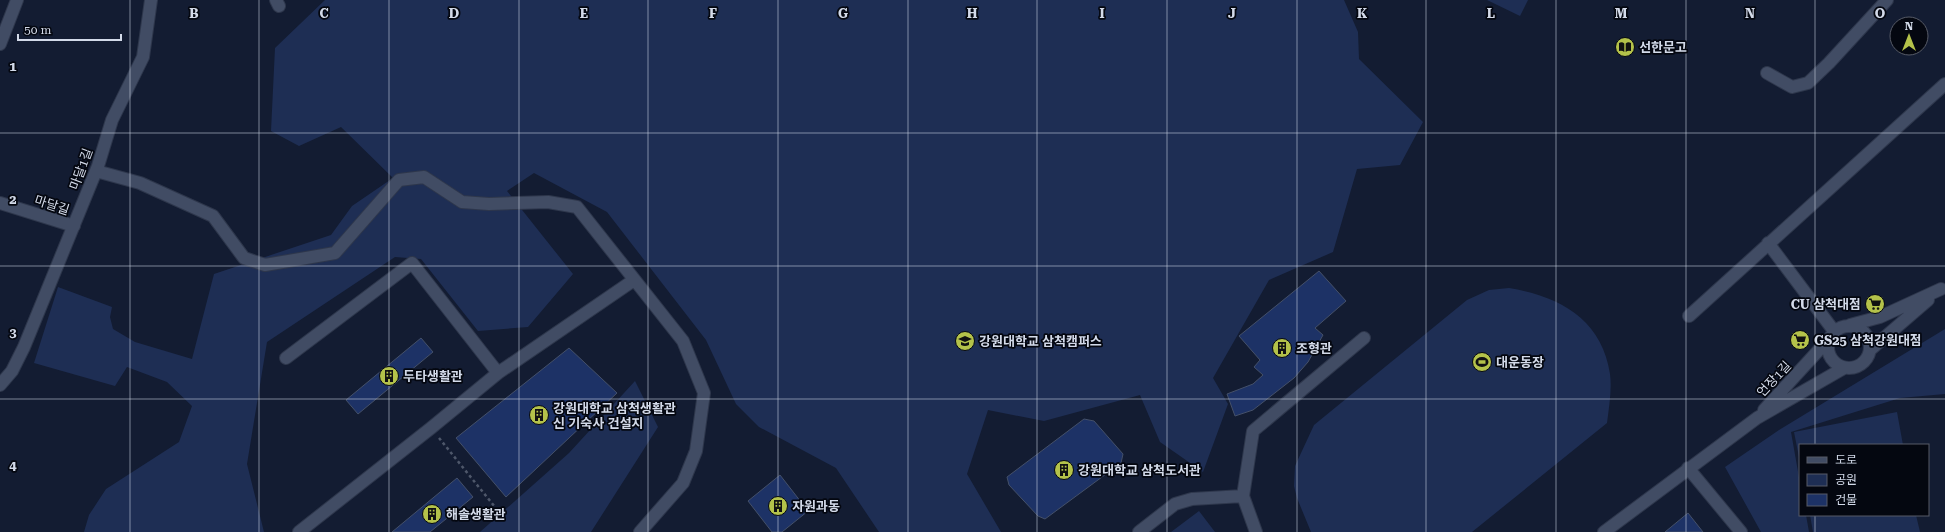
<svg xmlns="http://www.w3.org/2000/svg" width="1945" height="532" font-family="'Roboto Serif','Noto Sans KR',serif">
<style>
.green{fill:#1e2e54}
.building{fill:#1d3266;stroke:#445069}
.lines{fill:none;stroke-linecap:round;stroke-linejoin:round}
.minor-casing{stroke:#2e374c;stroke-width:14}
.path{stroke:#4e576a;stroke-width:2.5;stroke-dasharray:3 3;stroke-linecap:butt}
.minor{stroke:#414c64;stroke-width:12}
.grid{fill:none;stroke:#d3dae9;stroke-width:1;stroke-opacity:0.55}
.labels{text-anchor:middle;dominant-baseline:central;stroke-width:3.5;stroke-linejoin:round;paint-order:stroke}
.poi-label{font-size:13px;font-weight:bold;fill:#d3dae9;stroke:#040710;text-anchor:start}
.street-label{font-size:13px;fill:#d3dae9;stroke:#040710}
.grid-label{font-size:13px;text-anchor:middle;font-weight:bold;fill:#d3dae9;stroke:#040710;stroke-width:3.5;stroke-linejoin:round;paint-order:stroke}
</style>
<rect width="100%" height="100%" fill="#131c32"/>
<path class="green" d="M325,0H1344L1358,32L1359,59L1423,122L1400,165L1357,169L1333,252L1269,280L1213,378L1228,404L1203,472L1160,442L1140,395L1044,421L988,410L967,474L1001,532H879L836,468L759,427L736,404L706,340L607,212L534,173L507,191L573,274L528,327L478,331L421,259L395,257L267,342L247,464L264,532H84L89,515L106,489L179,442L192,406L167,382L127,367L115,386L34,363L58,287L112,307L110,317L113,329L135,342L192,359L214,274L331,235L352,206L393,178L341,127L299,146L271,131L275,48Z
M1487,0H1528L1520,16Z
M1509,288C1559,296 1602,319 1610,374C1612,390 1609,407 1607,423L1472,532H1311L1297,498L1294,486L1295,466L1314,425L1467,300L1489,290Z
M1945,329V394L1900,398L1791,432L1800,483V515H1806L1809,532H1761L1725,467L1779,430Z
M635,381L658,427L591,532H480L569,453Z
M1897,412L1903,445H1800V462L1794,432Z
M1199,511L1215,532H1171Z
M1810,515H1916L1920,532H1813Z"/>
<path class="building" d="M1319,271L1346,301L1315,328L1323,335L1308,362L1294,378L1253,410L1235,416L1227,394L1253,384L1263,375L1254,367L1260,360L1239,336Z
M421,338L433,352L358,414L346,400Z
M569,348L617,393L506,497L456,438Z
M1084,419L1094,421L1123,454L1121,463L1045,519L1038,516L1009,485L1007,477Z
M780,475L808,511L782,532H772L748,501Z
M457,478L473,497L430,532H392Z
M1688,513L1703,532H1665Z"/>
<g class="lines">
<g class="minor-casing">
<path id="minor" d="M276,0L279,6
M0,44L17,0
M1767,73L1792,87L1808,83L1829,63L1887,0
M96,171L140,183L213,216L244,258L265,265L335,253L399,180L424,177L462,202L489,204L548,202L577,207L683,341L704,393L696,451L683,483L640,532
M0,203L74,226
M1768,243L1834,331
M1689,316L1945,84
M1850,325L1880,317L1941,289
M1828 347a21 21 0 1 1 42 0a21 21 0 1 1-42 0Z
M1870,350L1928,300
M286,358L412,263L498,373
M0,385L12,371L24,347L98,166L112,120L143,57L151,0
M1764,410L1828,340
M1688,468L1741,532
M299,532L431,428L498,373L634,280
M1139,532L1175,504L1192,499L1243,496
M1256,532L1243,496L1253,431L1364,338
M1604,532L1757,418L1844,368"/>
</g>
<path class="path" d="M439,438L495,507"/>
<use href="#minor" class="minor"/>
</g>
<path class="grid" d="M130,0V532M259,0V532M389,0V532M519,0V532M648,0V532M778,0V532M908,0V532M1037,0V532M1167,0V532M1297,0V532M1426,0V532M1556,0V532M1686,0V532M1815,0V445M0,133H1945M0,266H1945M0,399H1945M1815,515V532"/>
<defs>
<g id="library-disc" transform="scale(1)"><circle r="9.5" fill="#b4c24a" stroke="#040710"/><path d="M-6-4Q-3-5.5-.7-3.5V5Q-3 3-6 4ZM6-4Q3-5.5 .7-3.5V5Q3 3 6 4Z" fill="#111"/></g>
<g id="supermarket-disc" transform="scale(1)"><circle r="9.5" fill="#b4c24a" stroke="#040710"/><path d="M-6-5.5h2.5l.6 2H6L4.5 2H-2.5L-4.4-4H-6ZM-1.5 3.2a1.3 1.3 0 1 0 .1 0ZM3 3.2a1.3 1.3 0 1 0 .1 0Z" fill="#111"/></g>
<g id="university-disc" transform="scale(1)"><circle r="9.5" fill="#b4c24a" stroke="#040710"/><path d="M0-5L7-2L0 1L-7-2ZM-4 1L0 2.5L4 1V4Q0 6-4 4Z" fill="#111"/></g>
<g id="building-disc" transform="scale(1)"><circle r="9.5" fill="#b4c24a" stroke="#040710"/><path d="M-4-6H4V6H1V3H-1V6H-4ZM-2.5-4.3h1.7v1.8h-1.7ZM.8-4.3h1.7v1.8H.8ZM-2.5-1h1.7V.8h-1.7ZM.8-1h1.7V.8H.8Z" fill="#111"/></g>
<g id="stadium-disc" transform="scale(1)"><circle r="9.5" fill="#b4c24a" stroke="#040710"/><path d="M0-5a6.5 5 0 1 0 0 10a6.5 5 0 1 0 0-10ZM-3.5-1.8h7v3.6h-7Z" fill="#111"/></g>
</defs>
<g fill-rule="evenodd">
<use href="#library-disc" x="1625" y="47"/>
<use href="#supermarket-disc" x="1875" y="304"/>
<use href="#supermarket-disc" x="1800" y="340"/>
<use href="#university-disc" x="965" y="341"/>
<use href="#building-disc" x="1282" y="348"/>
<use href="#stadium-disc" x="1482" y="362"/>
<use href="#building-disc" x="389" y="376"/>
<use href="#building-disc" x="539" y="415"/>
<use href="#building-disc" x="1064" y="470"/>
<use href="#building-disc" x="778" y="506"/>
<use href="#building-disc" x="432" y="514"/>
</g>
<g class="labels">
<g class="poi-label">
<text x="1639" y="47">선한문고</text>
<text x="1861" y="304" text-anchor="end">CU 삼척대점</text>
<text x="1814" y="340">GS25 삼척강원대점</text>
<text x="979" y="341">강원대학교 삼척캠퍼스</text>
<text x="1296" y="348">조형관</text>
<text x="1496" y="362">대운동장</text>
<text x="403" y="376">두타생활관</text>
<text x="553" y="408">강원대학교 삼척생활관<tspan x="553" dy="15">신 기숙사 건설지</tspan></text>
<text x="1078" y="470">강원대학교 삼척도서관</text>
<text x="792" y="506">자원과동</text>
<text x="446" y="514">해솔생활관</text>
</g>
<g class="street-label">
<text transform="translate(81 169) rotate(-70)">마달1길</text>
<text transform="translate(52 205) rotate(18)">마달길</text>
<text transform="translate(1774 379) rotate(-47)">언장1길</text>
</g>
</g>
<g class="grid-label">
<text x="194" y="18">B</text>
<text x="324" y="18">C</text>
<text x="454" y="18">D</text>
<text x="584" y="18">E</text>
<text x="713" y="18">F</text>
<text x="843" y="18">G</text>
<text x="972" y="18">H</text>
<text x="1102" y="18">I</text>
<text x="1232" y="18">J</text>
<text x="1362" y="18">K</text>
<text x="1491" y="18">L</text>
<text x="1621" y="18">M</text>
<text x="1750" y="18">N</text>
<text x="1880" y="18">O</text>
<text x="13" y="71">1</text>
<text x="13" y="204">2</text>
<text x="13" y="337">3</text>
<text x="13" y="470">4</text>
</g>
<rect x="1799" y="444" width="130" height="72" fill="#040710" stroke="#575b67"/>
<rect x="1807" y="457" width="20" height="6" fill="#414c64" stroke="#575b67"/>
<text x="1835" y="464" font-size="12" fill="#d3dae9">도로</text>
<rect x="1807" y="474" width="20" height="12" fill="#1e2e54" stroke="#575b67"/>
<text x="1835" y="484" font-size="12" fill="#d3dae9">공원</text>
<rect x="1807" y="494" width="20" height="12" fill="#1d3266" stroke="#575b67"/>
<text x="1835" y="504" font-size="12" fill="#d3dae9">건물</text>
<g transform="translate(1909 36)"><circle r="19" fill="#040710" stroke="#575b67"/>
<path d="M0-3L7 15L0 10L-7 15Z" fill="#b4c24a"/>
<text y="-6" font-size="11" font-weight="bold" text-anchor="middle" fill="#d3dae9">N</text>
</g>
<path d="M18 34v6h103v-6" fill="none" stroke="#d3dae9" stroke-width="2"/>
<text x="24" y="34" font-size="12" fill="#d3dae9" stroke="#040710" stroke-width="3" paint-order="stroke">50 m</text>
</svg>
